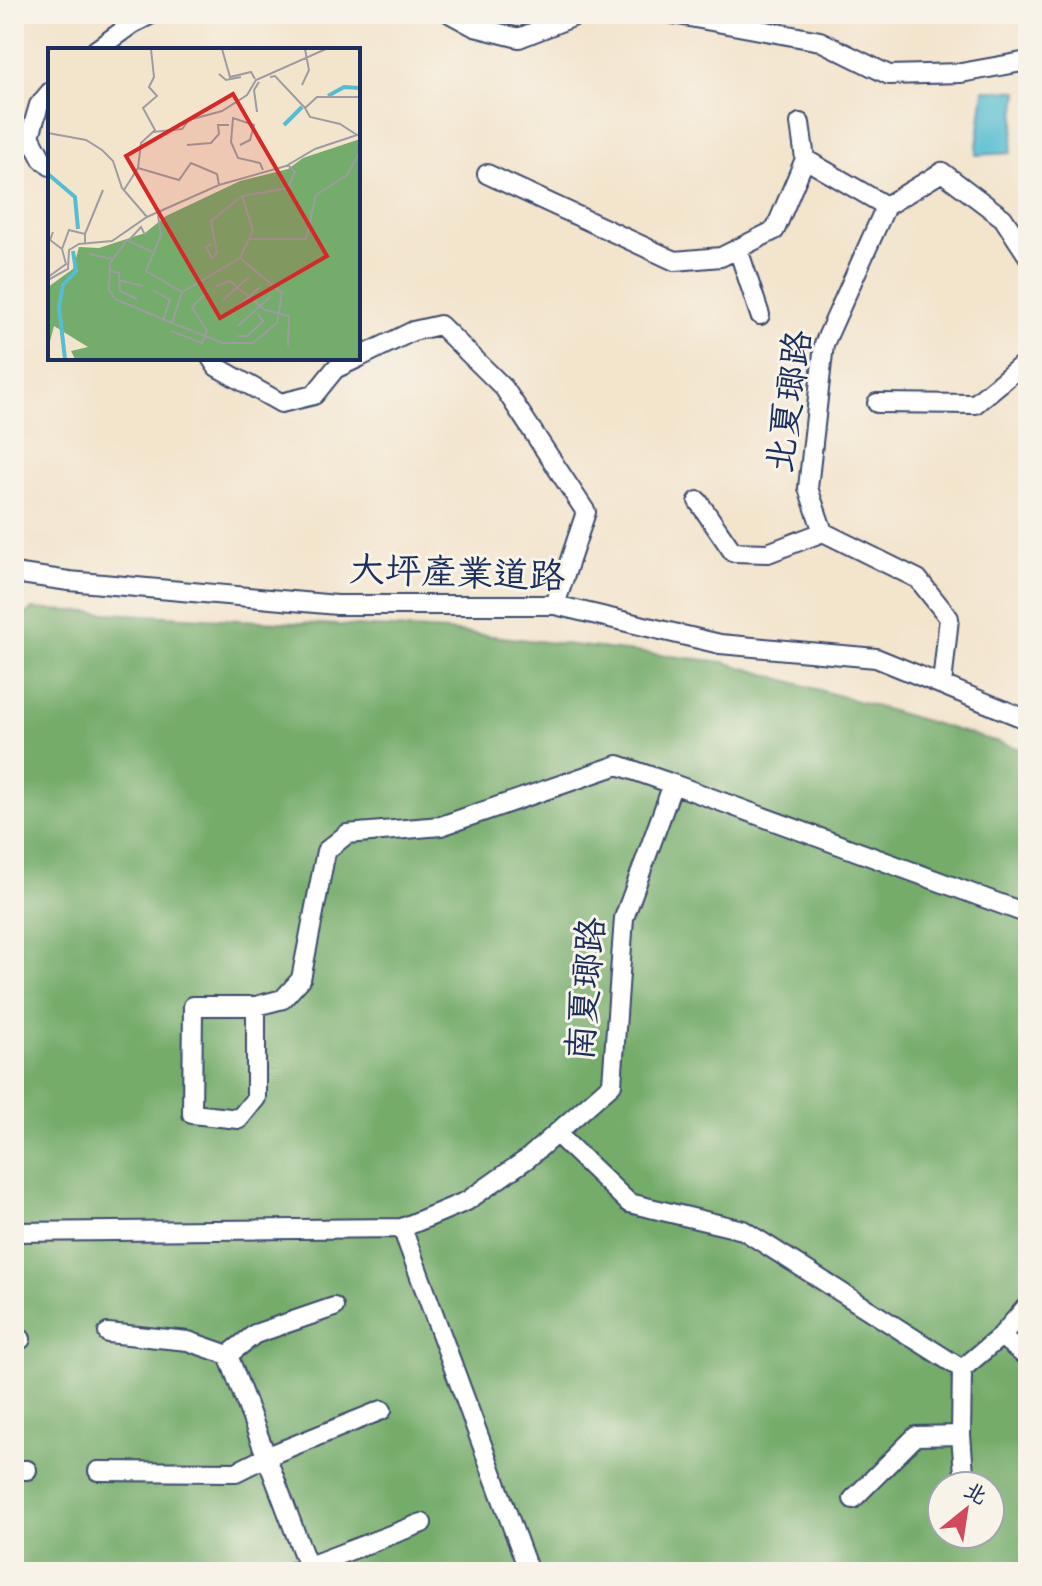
<svg xmlns="http://www.w3.org/2000/svg" width="1042" height="1586" font-family="'Indie Flower','LXGW WenKai TC',sans-serif">
<style>
.forest{fill:#74ac6b;stroke:#486e64;stroke-width:2;fill-rule:evenodd}
.water{fill:#54bdd2;stroke:#387698;stroke-width:2}
.lines{fill:none;stroke-linecap:round;stroke-linejoin:round}
.minor-casing{stroke:#3b4a6e;stroke-width:22}
.minor{stroke:#fff;stroke-width:18}
.labels{text-anchor:middle;dominant-baseline:central;stroke-width:6;stroke-linejoin:round;paint-order:stroke}
.street-label{font-size:36px;fill:#1b2f5e;stroke:#f7f3e8}
.inset-river{fill:none;stroke:#54bdd2;stroke-width:4}
.inset-road{fill:none;stroke:#9d9ca0;stroke-width:2}
.view{fill:#d62828;fill-opacity:0.15;stroke:#d62828;stroke-width:4}
.inset-edge{fill:none;stroke:#1b2f5e;stroke-width:4}
</style>
<rect width="100%" height="100%" fill="#f7f3e8"/>
<filter id="ink" filterUnits="userSpaceOnUse"><feTurbulence type="fractalNoise" baseFrequency=".0125" numOctaves="2"/><feDisplacementMap in="SourceGraphic" scale="16" xChannelSelector="R" yChannelSelector="G"/><feConvolveMatrix kernelMatrix="1 2 1 2 8 2 1 2 1" color-interpolation-filters="sRGB"/></filter>
<filter id="wash" filterUnits="userSpaceOnUse"><feTurbulence type="fractalNoise" baseFrequency=".006" numOctaves="4" result="noise"/><feDisplacementMap in="SourceGraphic" scale="32" xChannelSelector="R" yChannelSelector="G"/><feGaussianBlur stdDeviation="1.8" result="paint"/><feColorMatrix in="noise" values="0 0 0 0 0 0 0 0 0 0 0 0 0 0 0 0 0 1.4 0 .05"/><feComposite in="paint" operator="in"/></filter>
<g filter="url(#wash)">
<rect width="100%" height="100%" fill="#f3e4cc"/>
<path class="forest" d="M32,609L448,631L724,662L1028,751V1572H14V623ZM942,1486H990V1534H942Z"/>
<path class="water" d="M984,90L1018,91L1011,153L976,155Z"/>
</g>
<g filter="url(#ink)">
<g class="lines">
<g class="minor-casing">
<path id="minor" d="M451,14L475,27L519,38L580,14
M673,14L820,41L889,75L961,73L1028,61
M96,50L132,24L152,14
M800,123L805,159
M14,136H30L39,105L50,92
M30,136L42,159L50,166
M487,174L675,261L721,257L775,230L805,159L886,206
M738,249L760,315
M211,358L217,367L281,403L314,395L335,369L358,358
M358,358L413,331L440,325L504,388L586,512L555,605
M877,403L975,404L1028,360
M698,501L733,552L768,553L823,532
M14,573L69,581L337,605H555L720,644L876,658L1028,720
M942,684L949,618L918,579L823,532L808,488L824,344L886,206L942,172L1003,218L1028,256
M256,1006H193L192,1114L239,1119L256,1098V1006L283,999L301,979L326,851L347,834L441,826L618,765L673,784
M557,1134L629,1203L743,1230L962,1369L1001,1336L1028,1305
M402,1228L529,1572
M14,1232L402,1228L467,1201L527,1159L612,1084L624,918L673,784L1028,914
M108,1333L188,1341L228,1355L310,1572
M1001,1336L1028,1358
M14,1340L21,1339
M228,1355L255,1334L334,1307
M962,1369L961,1435L965,1486
M14,1470H27
M98,1471L236,1472L268,1456L382,1410
M853,1499L916,1436L961,1435
M293,1572L422,1523"/>
</g>
<use href="#minor" class="minor"/>
</g>
</g>
<g class="labels">
<g class="street-label">
<text transform="translate(792 402) rotate(-82)">北夏瑯路</text>
<text transform="translate(457 576) rotate(2)">大坪產業道路</text>
<text transform="translate(589 989) rotate(-85)">南夏瑯路</text>
</g>
</g>
<g transform="translate(48 48)">
<rect width="312" height="312" fill="#f3e4cc"/>
<path d="M312,91V311H27L23,303L40,299L6,278L0,301V239L25,221L31,199L51,200L97,185L118,168L192,133L240,121L255,110Z" fill="#74ac6b"/>
<path class="inset-river" d="M280,48L296,39L312,40M236,77L254,59M0,126L27,149L30,181M17,311L11,259L15,237L28,223L25,203"/>
<path class="inset-road" d="M174,1L182,29L203,24L207,31M171,26L178,32L193,29M222,29L227,28L257,60L269,49H312M254,37L261,22L257,1M257,60L262,69L292,76L309,87M209,64L206,42L211,34M105,84L134,81L141,72L174,63L199,47L208,32L278,1M0,85L38,92L54,102L65,113L74,140L99,169M139,97L163,95L171,86L170,77H181M192,97L202,92L206,77L185,70L183,94L190,110L212,115L215,122M90,120L131,132L143,115L169,126L171,137M76,142L90,120L93,95L107,82L95,60L109,48L101,39L106,29L103,1M110,167L113,187L98,223L134,244L192,210L205,182L194,148L240,140L247,124L240,117M37,186L55,142M82,191L93,179L97,187M202,191H258L268,147L299,127L312,104M164,196L158,199L164,210L169,205L163,173L194,148M14,201L21,182L37,186V195M104,204L79,192L62,215L61,242L67,251L124,275M41,206L65,211M62,223L71,225L72,243L89,251M0,229L18,216L14,201L2,192L5,184M0,232L20,221L21,202L31,196L64,193L99,169L171,137L238,118L267,101L312,86M70,232L95,238M168,238L182,233L217,262L241,268L240,298M105,242L122,252L115,273M134,244L124,275L175,295H205L229,275L234,245L192,210M175,252L201,229M182,266L212,239M190,278L223,248M123,283L154,295L159,283L144,259L160,243M190,288H199L215,273L209,265"/>
<path class="view" d="M185,46L279,208L172,270L78,108Z"/>
<rect width="312" height="312" class="inset-edge"/>
</g>
<rect width="1042" height="1586" fill="none" stroke="#f7f3e8" stroke-width="48"/>
<g transform="translate(966 1510) rotate(30)"><circle r="38" fill="#f7f3e8" stroke="#9fa5b1" stroke-width="2"/>
<path d="M0-6L14 30L0 20L-14 30Z" fill="#d1495b"/>
<text y="-12" font-size="22" font-weight="bold" text-anchor="middle" fill="#1b2f5e">北</text>
</g>
</svg>
